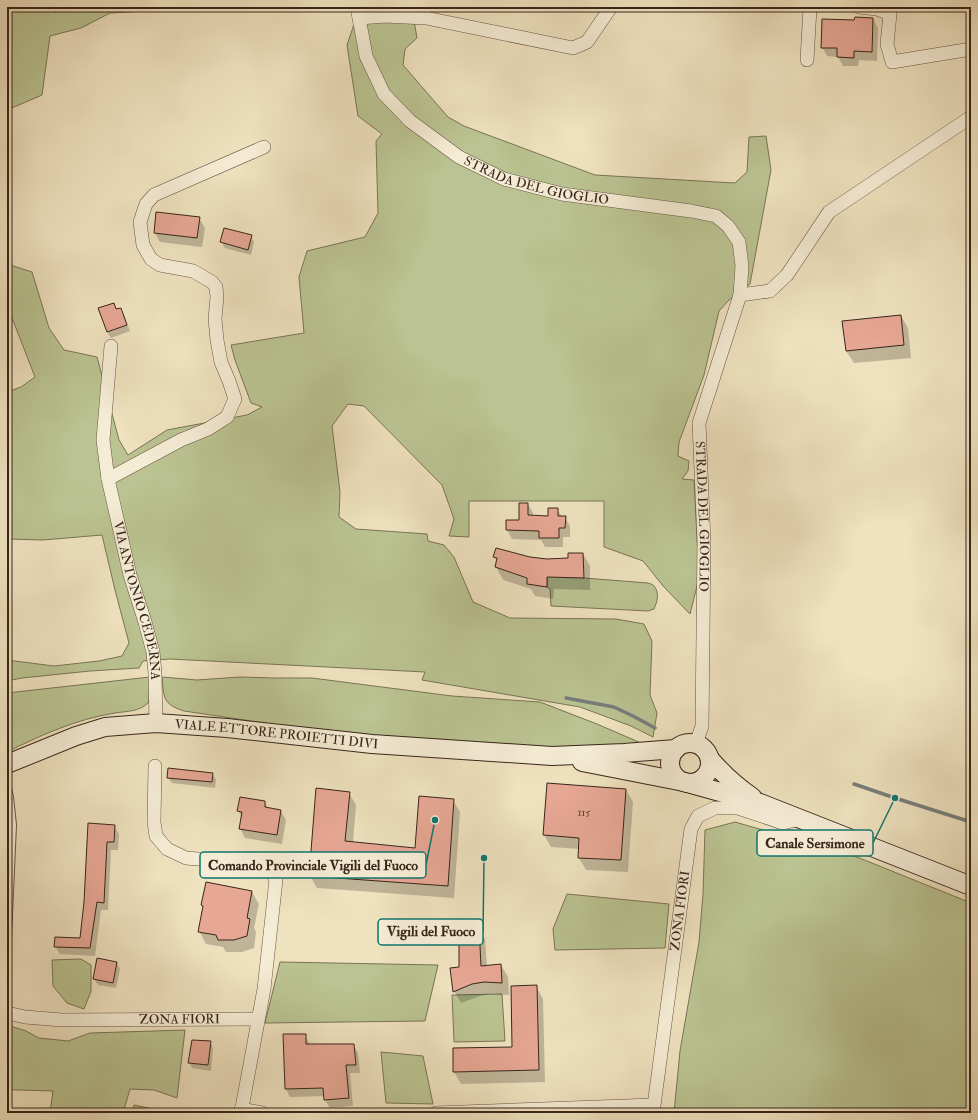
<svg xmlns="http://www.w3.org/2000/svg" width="978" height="1120" font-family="'IM FELL Double Pica',serif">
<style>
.green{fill:#bac391;stroke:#797456}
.shadow{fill:#0003}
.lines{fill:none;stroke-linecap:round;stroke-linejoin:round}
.stream{stroke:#767e7c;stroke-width:3.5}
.building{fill:#e6a794;stroke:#38251a}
.lane-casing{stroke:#665443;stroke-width:8}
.street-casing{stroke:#665443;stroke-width:14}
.secondary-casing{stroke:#38251a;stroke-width:20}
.lane{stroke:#f5ecd5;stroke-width:6}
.street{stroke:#f5ecd5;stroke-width:13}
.secondary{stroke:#f5ecd5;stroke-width:18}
.labels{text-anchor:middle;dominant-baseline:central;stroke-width:3;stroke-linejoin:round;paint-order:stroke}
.number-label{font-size:11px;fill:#644638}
.street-label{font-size:13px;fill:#38251a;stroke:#f5ecd5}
.leader{fill:none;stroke:#0f766e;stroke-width:1.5}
.callout-dot{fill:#0f766e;stroke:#f5ecd5;stroke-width:1.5}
.callout{fill:#f5ecd5;stroke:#0f766e;stroke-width:1.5}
.callout-label{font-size:14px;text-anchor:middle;font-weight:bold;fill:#38251a}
</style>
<rect width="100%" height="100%" fill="#efe2bf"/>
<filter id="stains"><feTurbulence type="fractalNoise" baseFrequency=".005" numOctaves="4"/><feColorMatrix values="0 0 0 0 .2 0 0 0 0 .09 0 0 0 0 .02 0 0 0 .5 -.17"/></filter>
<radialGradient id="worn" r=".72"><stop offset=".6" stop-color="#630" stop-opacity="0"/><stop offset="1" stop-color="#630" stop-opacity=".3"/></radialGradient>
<path class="green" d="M7,7H55V13L60,7H152L145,11L110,13L81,28L50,36L42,95L7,110Z
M360,7H407L413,15L417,38L405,49L403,65L448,117L464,126L595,175L735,183L747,172L749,137L766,136L771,170L750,284L729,300L719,311L704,375L679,442L678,456L689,461L688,471L682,479L694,480L699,578L690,614L664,587L643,561L604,547V501H469V537L449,536L454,519L442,485L364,406L348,404L332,426L340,492L339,517L356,529L427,534L428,541L444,545L454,557L473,602L510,618L616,619L644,624L652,641L650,695L657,713L653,737L631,726L580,707L422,680L425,672L170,659L143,661L139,668L90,671L22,678L7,681V660L54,666L99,661L122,656L129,643L115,590L102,535L43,540L7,539V392L21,387L35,377L7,305V262L10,265L32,272L49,328L64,350L97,357L119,440L128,455L167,430L247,415L262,407L251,403L235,360L231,345L304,333L299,277L307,251L365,237L378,213L376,141L382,134L358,116L347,45Z
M547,569L584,578L648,583C650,584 653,584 654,586C660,593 657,602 654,609L648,611L551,606L550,589L547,587Z
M150,677L149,702C140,712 127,711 115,713C77,719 41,735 7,752V693Z
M162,677L197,680L240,677L274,678H312L452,696L540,702L597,724L648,746L589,752L372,739L184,711C162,704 164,697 162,677Z
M735,822L857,857L971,903V1113H674L680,1051L699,942L703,894L705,830Z
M567,894L669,904L665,948L555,950L553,929Z
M81,959L91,965V991L84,1009L67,1003L53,986L52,960Z
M280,962L438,965L425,1021L265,1023Z
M502,994L505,1041L454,1042L452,995Z
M7,1025L26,1031L39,1038L68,1041L90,1033L185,1030L177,1098L154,1090L130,1089L123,1113H50L53,1091L20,1090H7Z
M381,1052L423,1056L433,1104L386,1103Z
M134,1105L172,1113H133Z"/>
<path class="shadow" d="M873,19L878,28L877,61L859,60L858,66H843L838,57L827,56L822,47L855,21Z
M199,218L205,228L202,247L160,242L155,233Z
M251,236L254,242L251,255L225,248L221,242Z
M113,304L117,310L121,309L124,315L130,331L111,338L107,332L99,309Z
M901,316L908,328L911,358L854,363L846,351L844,322Z
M528,504L533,513V516L549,517L557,509L562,517H565L570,526V537H563V547H545L541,540L512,539L507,530V521H520Z
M583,554L590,566V590L554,589L553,599L535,596L531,589L503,580L496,567L497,561L494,557L529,558L547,560L569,559Z
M212,774L216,779L215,788L172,783L168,777Z
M626,790L633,802L628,872L586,870L579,858L580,849L551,847L544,835Z
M349,793L356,805L353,843L416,849L453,800L460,812L454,898L317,888L310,876Z
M265,802L268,809L281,811L286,820L282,844L245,838L240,828L242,817L238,811Z
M89,824L114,826L119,834L118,850H111L108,910H101L95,956L60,954L55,946L81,939L85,902Z
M7,842L11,849L7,862Z
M252,892L259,904L254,928L256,932L254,948L242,952H226L223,947L206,944L199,931L203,907L202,905Z
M478,927L485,939L487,966L501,965L508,977L509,995L491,994L480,996L461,1003L454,991L460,968Z
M117,963L120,969L116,988L98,985L94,979Z
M536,986L543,999L545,1082L461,1084L454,1072V1049L513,1048Z
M305,1035L310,1045H353L358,1053L360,1073H350L353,1106L330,1108L325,1100V1096L290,1097L286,1089Z
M210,1042L213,1048L211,1071L192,1068L189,1062Z"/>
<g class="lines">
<path class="stream" d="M566,698L614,707L633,716L655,728
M854,784L895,798L971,822"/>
</g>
<path class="building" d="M855,17L873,18L872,52L854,51V58L837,57V48H821L822,19L854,20Z
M156,212L200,217L197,238L154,233Z
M224,228L252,235L248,250L220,242Z
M114,303L116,309L121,308L127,325L107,332L98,308Z
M901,315L904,345L846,351L842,321Z
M519,503H528V515L548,516V508H558V516H566L565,528H559V538H539V531L506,530V520H519Z
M496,548L530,557L547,559L568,558V553H583L584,578L547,577V587L527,584V578L495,567L497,558L493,557Z
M168,768L213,773L212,782L167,778Z
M547,783L626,789L621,860L578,858L579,838L543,835Z
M316,788L350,792L345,841L415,848L419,796L454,799L448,886L309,876Z
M240,797L265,801V807L281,810L277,835L239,829L242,812L237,811Z
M88,823L115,825L114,842H107L104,903L97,902L90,948L54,947L55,937L80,938L84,902Z
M206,882L252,891L247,918L250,919L247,936L234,940H218L216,935L198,932L203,906L201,905Z
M479,926L481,966L501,964L502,983L484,982L472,984L453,992L450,968L459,967V928Z
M97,958L117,962L113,983L93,979Z
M537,985L539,1070L453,1072V1048L512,1047L511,986Z
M283,1034H306V1044H354L356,1065H346L349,1098L324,1100L323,1088L285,1089Z
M192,1040L211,1041L208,1065L188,1063Z"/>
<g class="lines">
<g class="lane-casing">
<path id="lane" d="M7,783L10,797L13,825L7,960"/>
</g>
<g class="street-casing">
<g id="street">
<path id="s1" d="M357,7L366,56L384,94L410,121L459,157L504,179L562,194L691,211L716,216L728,226L739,242L742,266L740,295L699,423L704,542L702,726L696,744"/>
<path d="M859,7L877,9L890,14L887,44L892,62L971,49"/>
<path d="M359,18L385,16L426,18L573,48L587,42L611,7"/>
<path d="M807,60L810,8L811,7"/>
<path d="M740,295L770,291L787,275L829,212L971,117"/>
<path id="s2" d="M111,346L103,440L108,479L130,575L145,622L153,652L155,673L156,723"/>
<path d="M108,479L181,440L208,429L227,417L235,399L229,381L221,362L217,340L215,319L217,297L216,287L212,282L193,271L160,265L151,259L143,245L140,222L146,204L154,195L264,147"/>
<path d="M155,766L154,822L156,836L167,849L186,858L259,864L270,869L276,880L264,989L241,1113"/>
<path id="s3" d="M7,1013L25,1017L62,1020L257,1019"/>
<path d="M241,1109L262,1113"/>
<path d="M436,1113L653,1105"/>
<path id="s4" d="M653,1113L691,829L698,816L715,808H738L783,823L800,819"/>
</g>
</g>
<g class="secondary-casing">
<g id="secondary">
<circle cx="690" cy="763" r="20"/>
<path d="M710,759C722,773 736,786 752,797"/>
<path d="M582,762L684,782L760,803L971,886"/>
<path id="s5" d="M7,764L76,736L105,727L156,723L227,728L372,744L552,756L624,753L676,749"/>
</g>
</g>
<use href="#lane" class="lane"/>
<use href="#street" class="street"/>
<use href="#secondary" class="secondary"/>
</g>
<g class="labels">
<g class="number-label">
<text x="584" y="812">115</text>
</g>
<g class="street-label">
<text stroke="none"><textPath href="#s1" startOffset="272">STRADA DEL GIOGLIO</textPath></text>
<text stroke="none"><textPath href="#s1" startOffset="772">STRADA DEL GIOGLIO</textPath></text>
<text stroke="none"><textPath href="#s2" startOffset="259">VIA ANTONIO CEDERNA</textPath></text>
<text stroke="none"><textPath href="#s5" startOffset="277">VIALE ETTORE PROIETTI DIVI</textPath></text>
<text stroke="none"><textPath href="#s4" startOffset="204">ZONA FIORI</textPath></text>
<text stroke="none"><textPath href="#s3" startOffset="173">ZONA FIORI</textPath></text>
</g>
</g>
<path class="leader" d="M895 798L873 843M435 820L426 865M484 858L483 932"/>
<g class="callout-dot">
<circle cx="895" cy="798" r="4"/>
<circle cx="435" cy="820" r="4"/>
<circle cx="484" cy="858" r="4"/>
</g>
<g class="callout">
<rect x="757" y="830" width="116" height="26" rx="4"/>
<rect x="200" y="852" width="226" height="26" rx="4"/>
<rect x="378" y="919" width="105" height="26" rx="4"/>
</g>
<g class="callout-label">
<text x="815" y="848">Canale Sersimone</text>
<text x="313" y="870">Comando Provinciale Vigili del Fuoco</text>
<text x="431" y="936">Vigili del Fuoco</text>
</g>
<rect width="978" height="1120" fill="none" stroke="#efe2bf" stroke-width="24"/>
<rect x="8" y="8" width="962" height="1104" fill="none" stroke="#38251a" stroke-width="2"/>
<rect x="12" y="12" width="954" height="1096" fill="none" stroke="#38251a"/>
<rect width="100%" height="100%" filter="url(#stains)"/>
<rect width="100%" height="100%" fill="url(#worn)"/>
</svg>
